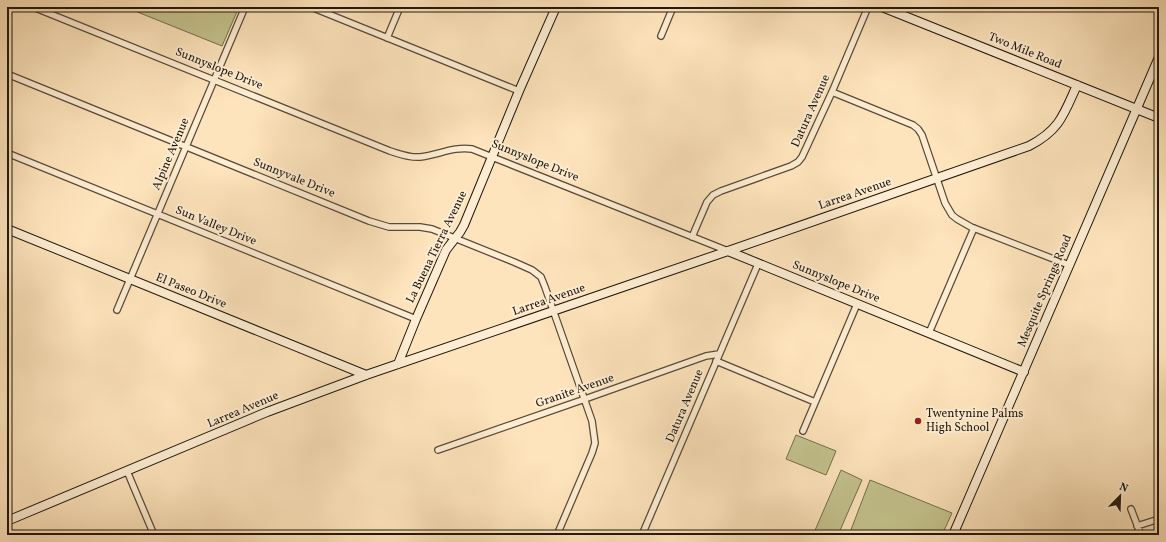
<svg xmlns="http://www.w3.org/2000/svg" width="1166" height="542" font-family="Vollkorn,serif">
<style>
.green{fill:#c4c38e;stroke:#726e4e}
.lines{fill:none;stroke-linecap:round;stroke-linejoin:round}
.street-casing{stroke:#584b39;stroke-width:8}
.secondary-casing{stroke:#21180d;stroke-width:10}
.street{stroke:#feedd3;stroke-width:5.5}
.secondary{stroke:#feedd3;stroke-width:8}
.poi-dot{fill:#8f2418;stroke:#feedd3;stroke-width:1.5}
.labels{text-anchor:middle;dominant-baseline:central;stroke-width:4;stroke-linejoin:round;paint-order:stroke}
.street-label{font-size:12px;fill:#21180d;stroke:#feedd3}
.poi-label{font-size:12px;fill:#21180d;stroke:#feedd3;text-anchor:start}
</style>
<rect width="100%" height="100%" fill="#fee4bc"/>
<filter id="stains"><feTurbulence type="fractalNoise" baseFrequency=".005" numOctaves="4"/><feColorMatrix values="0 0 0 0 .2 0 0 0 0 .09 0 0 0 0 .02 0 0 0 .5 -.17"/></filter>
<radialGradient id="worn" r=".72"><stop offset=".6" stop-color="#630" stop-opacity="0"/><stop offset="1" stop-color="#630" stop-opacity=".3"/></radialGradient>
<path class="green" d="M125,7H239L222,46Z
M796,435L836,451L826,475L786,459Z
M841,470L862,480L838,535H813Z
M870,480L952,513L942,535H849Z"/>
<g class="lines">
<g class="street-casing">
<path id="street" d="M33,7L390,151C400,154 409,158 420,157C438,155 454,146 472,149L728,251
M311,7L519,91
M661,36L673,7
M387,38L400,7
M7,74L369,221L389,227H420L432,229L514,262L532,270L541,277L545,287L592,421L595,443L592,453L557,535
M832,92L913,125L918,129L922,135L945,203L952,215L957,219L971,227L1069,265
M7,153L416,319
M692,237L707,202L713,195L721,191L791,166L798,162L802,157L832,92L868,7
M117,310L245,7
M929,333L974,228
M716,361L815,402
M803,431L857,304
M438,450L585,399L706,356L719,354
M127,471L154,535
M1131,509L1141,535
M1137,526L1159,519
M642,535L758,264"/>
</g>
<g class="secondary-casing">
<path id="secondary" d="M882,7L1159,118
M7,229L366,375
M728,251L1024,372
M398,364L416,319L446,250L460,232L464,225L519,91L556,7
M7,521L267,412L366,375L728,251L1029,146C1060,130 1064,114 1077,85
M953,535L1159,57"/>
</g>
<use href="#street" class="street"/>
<use href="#secondary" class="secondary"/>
</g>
<circle class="poi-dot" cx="918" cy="421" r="4"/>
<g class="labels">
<g class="street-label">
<text transform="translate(1025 51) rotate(22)">Two Mile Road</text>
<text transform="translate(219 69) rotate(22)">Sunnyslope Drive</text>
<text transform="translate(811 111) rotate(-66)">Datura Avenue</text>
<text transform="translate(171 154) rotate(-67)">Alpine Avenue</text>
<text transform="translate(535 161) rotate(22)">Sunnyslope Drive</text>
<text transform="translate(294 178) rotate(22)">Sunnyvale Drive</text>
<text transform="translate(855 194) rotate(-19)">Larrea Avenue</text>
<text transform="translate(216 226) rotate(22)">Sun Valley Drive</text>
<text transform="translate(437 247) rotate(-64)">La Buena Tierra Avenue</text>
<text transform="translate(836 282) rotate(22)">Sunnyslope Drive</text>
<text transform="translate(191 291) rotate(22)">El Paseo Drive</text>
<text transform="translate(1045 291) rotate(-67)">Mesquite Springs Road</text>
<text transform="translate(549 300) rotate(-19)">Larrea Avenue</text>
<text transform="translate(575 391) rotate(-19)">Granite Avenue</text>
<text transform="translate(685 406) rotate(-67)">Datura Avenue</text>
<text transform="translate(243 410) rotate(-23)">Larrea Avenue</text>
</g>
<g class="poi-label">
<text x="926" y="414">Twentynine Palms<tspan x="926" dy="14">High School</tspan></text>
</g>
</g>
<rect width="1166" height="542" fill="none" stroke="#fee4bc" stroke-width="24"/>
<rect x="8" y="8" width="1150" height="526" fill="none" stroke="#21180d" stroke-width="2"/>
<rect x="12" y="12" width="1142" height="518" fill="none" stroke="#21180d"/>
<g transform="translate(1120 496) rotate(23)" stroke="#feedd3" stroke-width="3" paint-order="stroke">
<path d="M0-3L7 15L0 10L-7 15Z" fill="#21180d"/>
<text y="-6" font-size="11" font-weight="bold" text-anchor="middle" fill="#21180d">N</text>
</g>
<rect width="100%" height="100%" filter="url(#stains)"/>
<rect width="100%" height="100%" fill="url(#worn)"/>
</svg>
